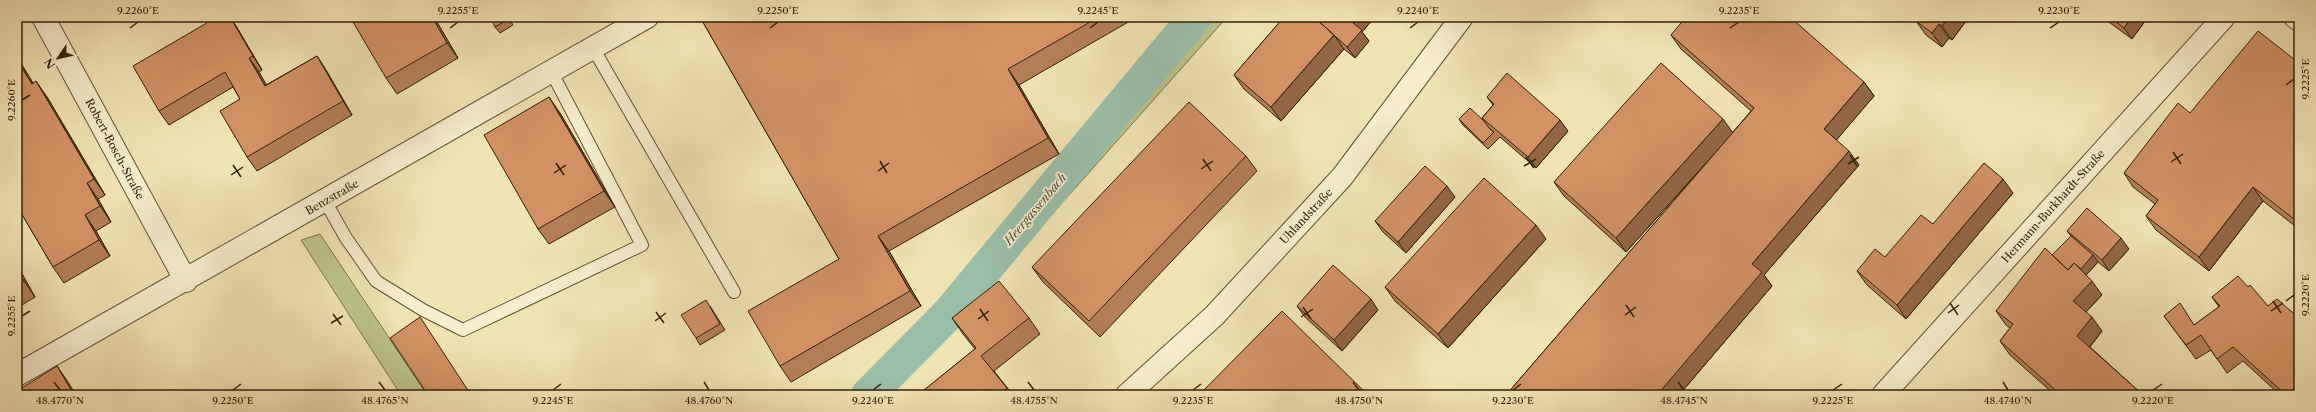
<svg xmlns="http://www.w3.org/2000/svg" width="2316" height="412" font-family="'Libre Caslon Text',serif">
<style>
.green{fill:#bdc38a;stroke:#77724a}
.lines{fill:none;stroke-linecap:round;stroke-linejoin:round}
.canal{stroke:#9bbea9;stroke-width:34}
.lane-casing{stroke:#615134;stroke-width:14}
.street-casing{stroke:#615134;stroke-width:24}
.lane{stroke:#f5edce;stroke-width:12}
.street{stroke:#f5edce;stroke-width:22}
.wall{fill:#b57e56;stroke:#31200a}
.shaded-wall{fill:#936646;stroke:#31200a}
.building{fill:#d29264;stroke:#31200a}
.ticks{fill:none;stroke:#31200a;stroke-width:1.5}
.labels{text-anchor:middle;dominant-baseline:central;stroke-width:3.5;stroke-linejoin:round;paint-order:stroke}
.street-label{font-size:11px;fill:#31200a;stroke:#f5edce}
.water-label{font-size:12px;font-style:italic;fill:#514f3a;stroke:#f5edce}
.neatline{fill:none;stroke:#31200a;stroke-width:1.5}
.ticks-label{font-size:10px;text-anchor:middle;fill:#31200a}
</style>
<rect width="100%" height="100%" fill="#f0e3b3"/>
<filter id="stains"><feTurbulence type="fractalNoise" baseFrequency=".005" numOctaves="4"/><feColorMatrix values="0 0 0 0 .2 0 0 0 0 .09 0 0 0 0 .02 0 0 0 .5 -.17"/></filter>
<radialGradient id="worn" r=".72"><stop offset=".6" stop-color="#630" stop-opacity="0"/><stop offset="1" stop-color="#630" stop-opacity=".3"/></radialGradient>
<path class="green" d="M1177,17H1227L927,355L889,395H850L932,314Z
M320,234L427,395H401L301,240Z"/>
<g class="lines">
<path class="canal" d="M868,395L949,313L1195,17"/>
<g class="lane-casing">
<path id="lane" d="M593,48L734,292
M325,201L346,238L376,281L423,310L463,330L642,245L551,71"/>
</g>
<g class="street-casing">
<path id="street" d="M43,17L186,281
M2295,17L2299,20
M17,375L647,17
M1127,395L1215,315L1342,177L1462,17
M1883,395L2224,17"/>
</g>
<use href="#lane" class="lane"/>
<use href="#street" class="street"/>
</g>
<path class="wall" d="M217,17H230L236,26L262,70L259,72L266,85L317,56L326,70L352,115L257,171L247,157L240,99L233,87L169,125L159,111Z
M434,17L458,58L397,94L386,78Z
M508,17L513,25L500,33L495,27Z
M700,17H1137L1019,85L1059,154L889,251L921,306L791,382L780,366L839,259Z
M1284,17H1375L1362,32L1369,41L1355,58L1344,49L1281,121L1244,89L1234,75Z
M1969,17L1952,40L1949,38L1942,47L1926,35L1916,21Z
M2102,17H2148L2132,39Z
M1671,35L1864,82L1874,96L1836,140L1859,165L1764,275L1772,286L1679,395H1506L1703,167L1626,252L1564,196L1554,182L1733,132L1751,111L1681,49Z
M17,57L33,83L47,97L105,195L98,199L111,222L96,231L110,256L64,283L53,267L20,211L17,213Z
M2299,63V229L2263,201L2209,271L2156,230L2146,216L2155,204L2133,187L2124,173L2190,113Z
M1487,97L1568,131L1536,168L1500,137L1488,149L1463,125L1459,119L1483,120L1482,118L1493,105Z
M560,113L615,207L549,244L538,229Z
M1246,156L1257,171L1100,337L1043,282L1032,267Z
M2013,193L1906,319L1867,285L1857,271L1885,257L1933,224Z
M1455,197L1406,253L1383,232L1375,221Z
M2067,231L2129,249L2109,271L2097,261L2098,262L2086,275L2102,295L2086,312L2102,331L2090,347L2143,395H2055L2010,355L2000,341L2010,328L2006,325L1996,311L2071,236Z
M1546,239L1448,348L1395,301L1385,287Z
M17,265L35,297L17,308Z
M2212,297L2299,395H2280L2243,361L2227,373L2211,350L2196,359L2164,316L2194,325L2219,307Z
M710,306L725,330L700,345L696,338Z
M1297,306L1378,310L1342,351L1305,317Z
M952,318H1029L1040,334L994,371L1013,395H918L975,349L963,334Z"/>
<path class="shaded-wall" d="M230,17L236,26L262,70L253,56Z
M432,17H434L458,58L447,43Z
M1358,17H1375L1362,32L1369,41L1355,58L1347,47L1353,23Z
M1949,17H1969L1952,40L1942,26Z
M2132,17H2148L2132,39L2124,28Z
M1939,24L1949,38L1942,47L1932,33Z
M1334,35L1344,49L1281,121L1271,107Z
M317,56L326,70L352,115L343,101Z
M17,57L43,100L32,84L17,60Z
M249,58L259,72L275,100L265,86Z
M1008,69L1019,85L1059,154L1048,138Z
M36,81L47,97L105,195L94,179Z
M1864,82L1874,96L1834,143L1824,129Z
M549,97L560,113L615,207L604,191Z
M1723,119L1733,133L1626,252L1616,238Z
M1560,120L1568,131L1536,168L1528,157Z
M1849,151L1859,165L1764,275L1772,286L1679,395H1657L1752,264Z
M2003,179L2013,193L1906,319L1897,305Z
M87,183L98,199L111,222L100,206Z
M1447,186L1455,197L1406,253L1398,242Z
M2253,187L2263,201L2209,271L2199,257Z
M85,215L96,231L110,256L99,240Z
M1536,225L1546,239L1448,348L1438,334Z
M878,236L889,251L921,306L910,291Z
M2121,238L2129,249L2109,271L2102,260Z
M2093,255L2098,262L2078,284L2073,278Z
M17,265L35,297L24,281L17,269Z
M2092,281L2102,295L2083,315L2073,301Z
M1371,299L1378,310L1342,351L1334,340Z
M2092,317L2102,331L2087,350L2077,336Z
M57,366L68,382L76,395H74Z"/>
<path class="building" d="M217,17H230L253,56L249,58L265,86L317,56L343,101L247,157L220,111L240,99L225,72L159,111L133,66Z
M350,17H432L447,43L386,78Z
M490,17H508L509,19L495,27Z
M700,17H1099L1008,69L1048,138L878,236L910,291L780,366L748,311L839,259Z
M1284,17H1314L1334,35L1271,107L1234,75Z
M1314,17H1358L1353,23L1362,30L1347,47Z
M1686,17H1790L1864,82L1824,129L1849,151L1752,264L1762,272L1657,395H1506L1754,108L1671,35Z
M1919,17H1949L1942,26L1939,24L1932,33L1916,21Z
M2110,17H2132L2124,28Z
M2258,31L2299,63V223L2253,187L2199,257L2146,216L2158,200L2124,173L2178,103L2190,113Z
M17,60L32,84L36,81L94,179L87,183L100,206L85,215L99,240L53,267L17,206Z
M1661,63L1723,119L1616,238L1554,182Z
M1507,73L1560,120L1528,157L1482,118L1494,104L1487,97Z
M549,97L604,191L538,229L484,135Z
M1189,102L1246,156L1089,321L1032,267Z
M1470,108L1483,120L1490,129L1494,132L1483,143L1459,119Z
M1984,163L2003,179L1897,305L1857,271L1875,249L1885,257L1921,215L1933,224Z
M1425,166L1447,186L1398,242L1375,221Z
M1484,178L1536,225L1438,334L1385,287Z
M2087,208L2121,238L2102,260L2067,231Z
M2071,236L2093,255L2081,269L2074,263L2068,270L2052,255Z
M2045,248L2068,270L2074,263L2092,281L2073,301L2092,317L2077,336L2143,395H2061L2000,341L2013,324L1996,311Z
M1333,265L1371,299L1334,340L1297,306Z
M17,269L24,281L17,286Z
M2238,276L2248,287L2250,285L2268,306L2277,299L2299,318V392L2298,395H2286L2233,347L2217,359L2201,335L2186,345L2164,316L2180,303L2194,325L2220,306L2212,297Z
M999,281L1029,318L981,356L1007,388L998,395H918L976,348L952,318Z
M706,300L720,324L696,338L681,315Z
M1282,311L1368,395H1199Z
M420,317L471,395H428L390,338Z
M57,366L74,395H17V391Z
M1923,390L1928,395H1918Z"/>
<path class="ticks" d="M130,28L138,22M450,28L458,22M770,28L778,22M1090,28L1098,22M1410,28L1418,22M1730,28L1739,22M2050,28L2059,22M2286,85L2294,79M22,100L30,95M2173,152L2181,164M1850,155L1857,166M1526,157L1534,168M1203,159L1211,171M880,161L887,173M2171,162L2183,154M556,163L564,175M1848,164L1859,157M233,165L241,177M1524,166L1536,159M1201,169L1213,161M878,171L889,163M554,173L566,165M231,175L243,167M2273,301L2281,313M2286,301L2294,295M1950,303L1958,315M1626,305L1634,317M1303,307L1311,319M980,309L988,321M2271,311L2283,303M656,312L664,323M1948,313L1959,305M333,314L341,325M1625,315L1636,307M22,316L30,311M1301,317L1313,309M978,319L989,311M655,321L666,313M331,323L343,316M54,382L60,390M379,382L385,390M704,382L709,390M1028,382L1034,390M1353,382L1359,390M1678,382L1684,390M2003,382L2008,390M233,390L241,384M553,390L561,384M873,390L881,384M1193,390L1201,384M1513,390L1521,384M1833,390L1842,384M2153,390L2162,384"/>
<g class="labels">
<g class="street-label">
<text transform="translate(115 149) rotate(62)">Robert-Bosch-Straße</text>
<text transform="translate(332 197) rotate(-30)">Benzstraße</text>
<text transform="translate(2053 206) rotate(-48)">Hermann-Burkhardt-Straße</text>
<text transform="translate(1306 216) rotate(-47)">Uhlandstraße</text>
</g>
<g class="water-label">
<text transform="translate(1035 209) rotate(-50)">Heergassenbach</text>
</g>
</g>
<rect width="2316" height="412" fill="none" stroke="#f0e3b3" stroke-width="44"/>
<g transform="translate(58 58) rotate(236)" stroke="#f5edce" stroke-width="3" paint-order="stroke">
<path d="M0-3L7 15L0 10L-7 15Z" fill="#31200a"/>
<text y="-6" font-size="11" font-weight="bold" text-anchor="middle" fill="#31200a">N</text>
</g>
<rect x="22" y="22" width="2272" height="368" class="neatline"/>
<g class="ticks-label">
<text x="138" y="14">9.2260°E</text>
<text x="458" y="14">9.2255°E</text>
<text x="778" y="14">9.2250°E</text>
<text x="1098" y="14">9.2245°E</text>
<text x="1418" y="14">9.2240°E</text>
<text x="1739" y="14">9.2235°E</text>
<text x="2059" y="14">9.2230°E</text>
<text transform="translate(2305 79) rotate(-90)" y="4">9.2225°E</text>
<text transform="translate(11 100) rotate(-90)" y="4">9.2260°E</text>
<text transform="translate(2305 295) rotate(-90)" y="4">9.2220°E</text>
<text transform="translate(11 316) rotate(-90)" y="4">9.2255°E</text>
<text x="60" y="404">48.4770°N</text>
<text x="233" y="404">9.2250°E</text>
<text x="385" y="404">48.4765°N</text>
<text x="553" y="404">9.2245°E</text>
<text x="709" y="404">48.4760°N</text>
<text x="873" y="404">9.2240°E</text>
<text x="1034" y="404">48.4755°N</text>
<text x="1193" y="404">9.2235°E</text>
<text x="1359" y="404">48.4750°N</text>
<text x="1513" y="404">9.2230°E</text>
<text x="1684" y="404">48.4745°N</text>
<text x="1833" y="404">9.2225°E</text>
<text x="2008" y="404">48.4740°N</text>
<text x="2153" y="404">9.2220°E</text>
</g>
<rect width="100%" height="100%" filter="url(#stains)"/>
<rect width="100%" height="100%" fill="url(#worn)"/>
</svg>
